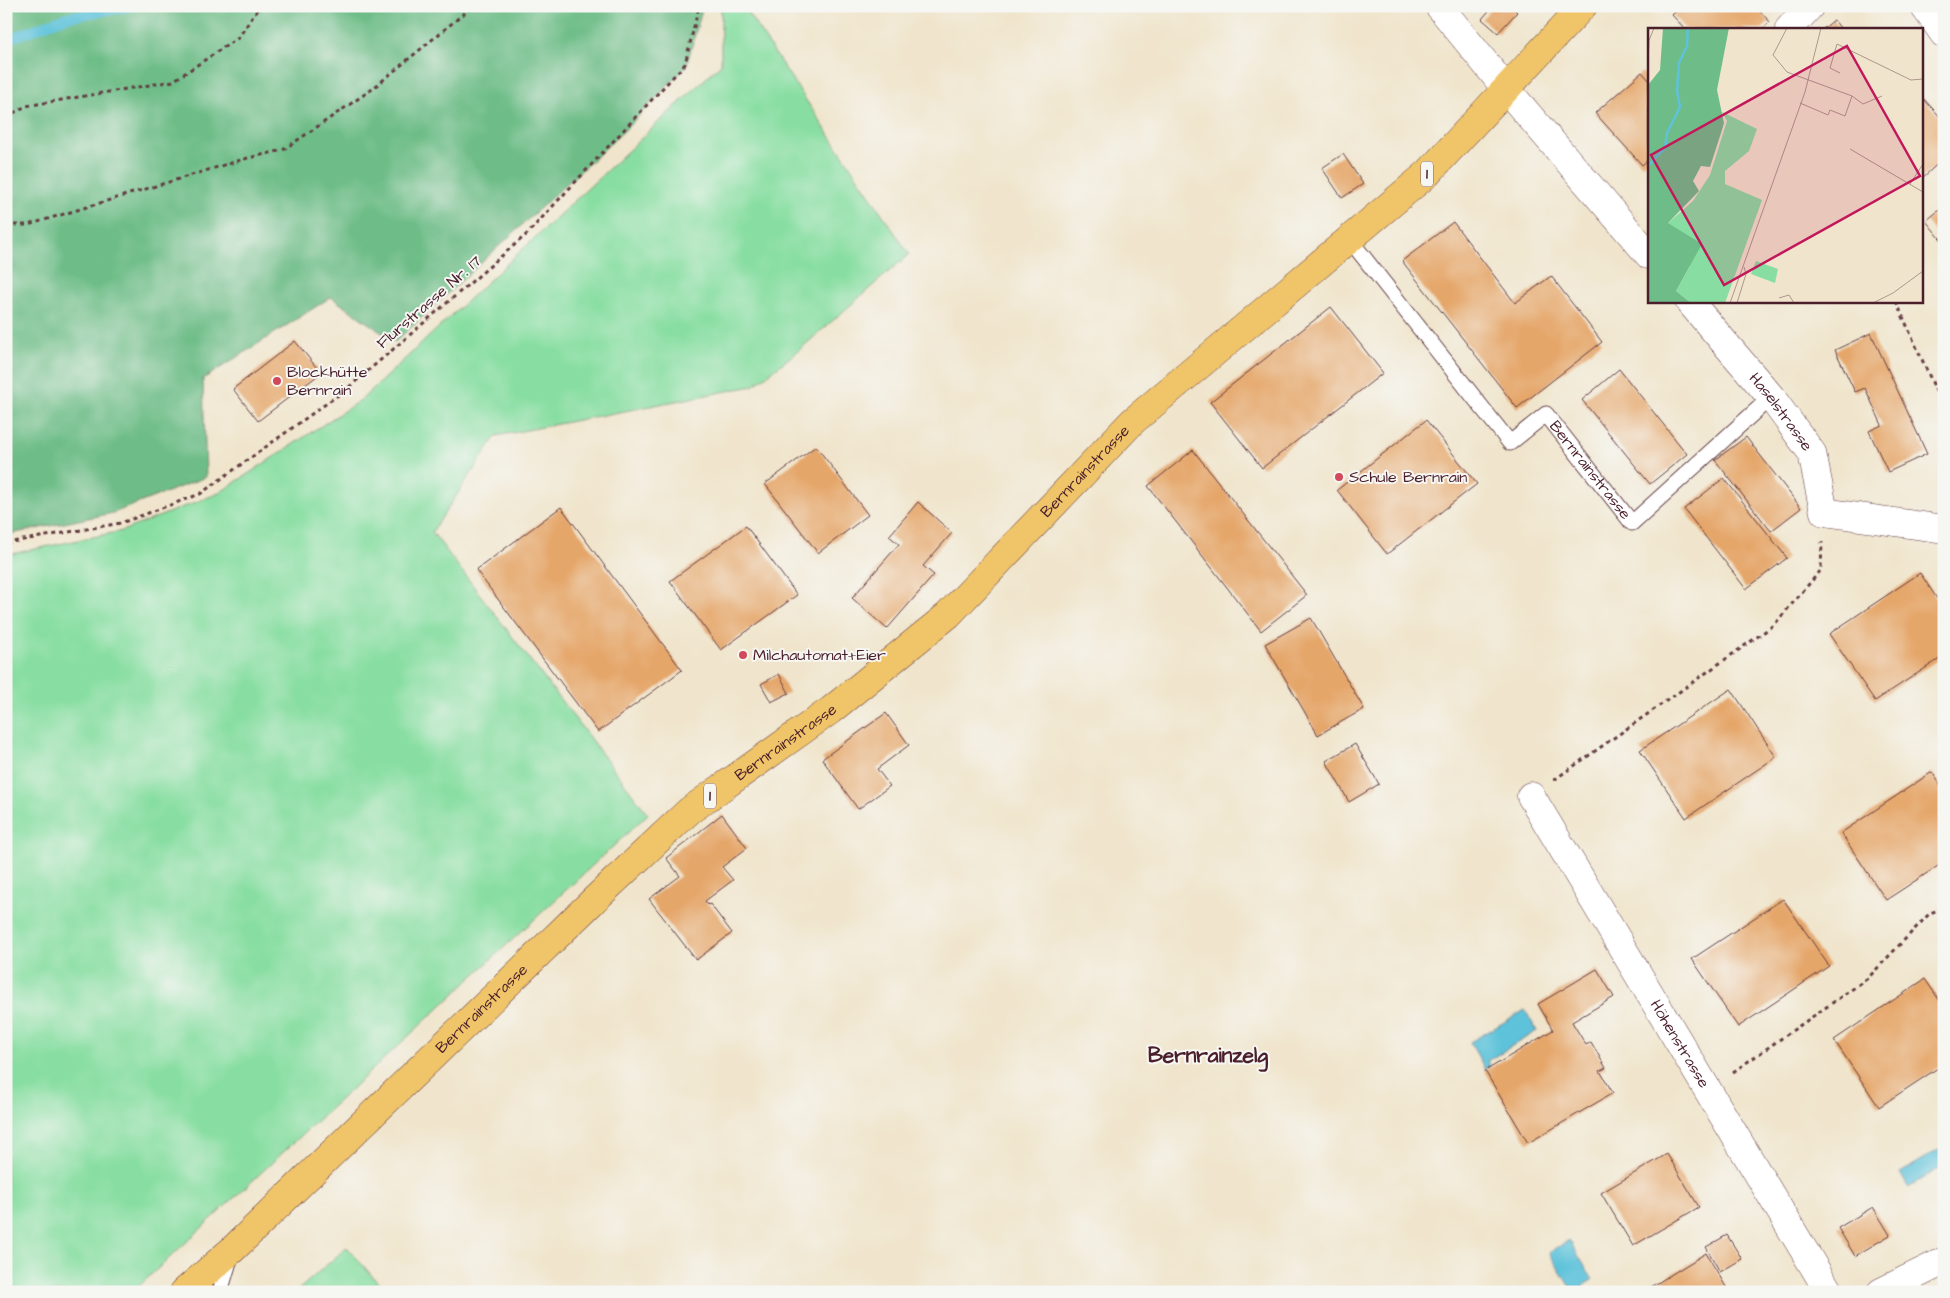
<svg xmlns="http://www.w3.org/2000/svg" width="1950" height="1298" font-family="'Architects Daughter',sans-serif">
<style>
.green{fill:#88dea2;stroke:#697e66}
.forest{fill:#6ebd88;stroke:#5c6e5a}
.water{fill:#5dc2da;stroke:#547082}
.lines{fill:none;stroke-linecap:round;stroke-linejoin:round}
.stream{stroke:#5dc2da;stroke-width:10}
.building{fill:#e5a669}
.service-casing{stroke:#633d43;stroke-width:17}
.minor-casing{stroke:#633d43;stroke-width:29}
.primary-casing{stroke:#633d43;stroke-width:29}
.path{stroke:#633d43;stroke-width:3;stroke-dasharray:4 4;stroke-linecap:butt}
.service{stroke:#fff;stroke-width:15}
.minor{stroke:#fff;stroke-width:28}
.primary{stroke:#f0c469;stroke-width:28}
.poi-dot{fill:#d1495b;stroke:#f6f6f2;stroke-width:2}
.labels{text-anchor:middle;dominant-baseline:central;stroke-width:4;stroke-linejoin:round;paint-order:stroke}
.shield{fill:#f6f6f2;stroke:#7e6067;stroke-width:1}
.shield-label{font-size:15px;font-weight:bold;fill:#4a1f2b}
.street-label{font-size:16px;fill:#4a1f2b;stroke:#f6f6f2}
.poi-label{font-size:16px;fill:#4a1f2b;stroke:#f6f6f2;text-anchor:start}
.district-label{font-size:21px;font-weight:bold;fill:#4a1f2b;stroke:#f6f6f2}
.inset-river{fill:none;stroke:#5dc2da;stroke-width:2.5}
.inset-road{fill:none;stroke:#ae968c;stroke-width:1}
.view{fill:#c2185b;fill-opacity:0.15;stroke:#c2185b;stroke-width:2.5}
.inset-edge{fill:none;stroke:#4a1f2b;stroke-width:2.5}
</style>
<rect width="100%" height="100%" fill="#f6f6f2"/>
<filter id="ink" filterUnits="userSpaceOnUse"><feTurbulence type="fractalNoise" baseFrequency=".02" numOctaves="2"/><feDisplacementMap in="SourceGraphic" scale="10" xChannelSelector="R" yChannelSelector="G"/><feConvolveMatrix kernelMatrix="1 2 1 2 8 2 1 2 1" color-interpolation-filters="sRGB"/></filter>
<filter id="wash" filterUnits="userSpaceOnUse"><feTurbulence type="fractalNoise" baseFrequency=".0096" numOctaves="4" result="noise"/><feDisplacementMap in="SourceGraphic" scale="20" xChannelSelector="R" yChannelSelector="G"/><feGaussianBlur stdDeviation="1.12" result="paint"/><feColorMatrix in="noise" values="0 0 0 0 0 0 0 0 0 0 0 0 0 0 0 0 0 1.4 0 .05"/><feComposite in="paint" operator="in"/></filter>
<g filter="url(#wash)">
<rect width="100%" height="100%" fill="#f0e5cc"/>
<path class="green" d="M721,6H743L909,254L798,351L753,386L496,436L432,532L648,814L139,1286L131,1292H6V555L122,531L219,493L362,399L721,64Z
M347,1247L386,1292H296Z"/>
<path class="forest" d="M6,6H703L686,67L625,130L395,342L331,297L203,379L206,477L113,513L6,535Z"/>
<path class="water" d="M1525,1010L1537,1031L1487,1061L1490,1066L1485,1069L1470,1042Z
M1944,1147V1166L1908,1187L1900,1173Z
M1569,1240L1593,1280L1573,1292L1549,1253Z"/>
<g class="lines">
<path class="stream" d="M6,40L67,17L134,6"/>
</g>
<g id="blocks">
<path class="building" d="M1493,6H1511L1517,12L1498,33L1482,19Z
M1681,6H1755L1770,22L1762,29H1685L1672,15Z
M1834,20L1841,29H1823Z
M1642,72L1649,80V159L1642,165L1595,113Z
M1921,96L1944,121V158L1921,179Z
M1343,154L1363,184L1342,198L1322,168Z
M1944,206V243L1926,221Z
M1453,222L1515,303L1551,276L1602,342L1517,408L1402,261Z
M1331,307L1383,373L1262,468L1210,402Z
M1871,333L1927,454L1888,472L1869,431L1882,425L1865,388L1855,392L1835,350Z
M295,341L321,373L258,421L233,389Z
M1619,369L1687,454L1650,484L1582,400Z
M1426,420L1477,484L1387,554L1337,490Z
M1746,437L1801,508L1771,531L1715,460Z
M816,446L868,515L818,553L765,484Z
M1193,450L1307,595L1261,631L1148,486Z
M1724,478L1787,558L1746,589L1684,509Z
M918,502L952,533L923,566L934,575L887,629L852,598L899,544L889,536Z
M561,507L682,670L598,732L476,570Z
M746,526L797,595L721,650L670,581Z
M1920,573L1944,609V656L1875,701L1829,634Z
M1311,618L1364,709L1318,735L1265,644Z
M779,674L789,693L771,702L761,684Z
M1731,689L1776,757L1686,818L1640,750Z
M886,713L909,745L877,769L890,786L858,809L822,759Z
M1355,744L1379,784L1349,802L1326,761Z
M1932,772L1944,790V862L1886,900L1841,833Z
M722,814L747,848L722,867L733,880L705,901L708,905L710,904L732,933L696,960L649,899L680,876L666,858Z
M1783,899L1829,966L1738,1027L1692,959Z
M1597,969L1614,997L1572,1022L1586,1045L1591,1042L1606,1068L1600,1071L1613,1093L1528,1143L1485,1071L1553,1030L1538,1004Z
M1925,979L1944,1007V1064L1879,1107L1834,1040Z
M1667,1154L1699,1207L1633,1246L1601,1193Z
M1944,1199V1210L1939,1202Z
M1873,1207L1890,1235L1855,1256L1838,1228Z
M1727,1235L1742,1259L1720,1272L1706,1247Z
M1706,1253L1729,1292H1643Z"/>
</g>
</g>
<g filter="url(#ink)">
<use href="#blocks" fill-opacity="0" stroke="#633d43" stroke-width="1"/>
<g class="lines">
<g class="service-casing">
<g id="service">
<path id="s1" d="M1350,240L1510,443L1546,414L1632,523L1771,397"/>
<path d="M220,1292L231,1255"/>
</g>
</g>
<g class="minor-casing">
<g id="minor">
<path d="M1439,6L1507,90L1649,255"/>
<path d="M1924,6L1944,34"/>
<path d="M1789,29L1810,6"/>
<path id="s2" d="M1689,301L1771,397L1812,453L1824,512L1944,529"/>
<path id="s3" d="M1531,796L1829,1292"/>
<path d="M1881,1292L1944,1261"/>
</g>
</g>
<g class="primary-casing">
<g id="primary">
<path id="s4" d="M184,1292L232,1250L593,901L689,811L831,710L948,615L1133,421L1428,173L1583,6"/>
</g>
</g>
<path class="path" d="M6,117L26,106L173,81L238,38L260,6
M6,225H28L244,159L283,150L371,90L473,6
M1896,301L1944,409
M6,543L121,523L200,494L348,388L526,235L685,64L699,6
M1554,780L1774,625L1821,570L1822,542
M1733,1072L1868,978L1930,913L1944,908"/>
<use href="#service" class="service"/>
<use href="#minor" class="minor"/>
<use href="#primary" class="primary"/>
</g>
</g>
<g class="poi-dot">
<circle cx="277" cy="381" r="5"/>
<circle cx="1339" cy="477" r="5"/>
<circle cx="743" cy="655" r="5"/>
</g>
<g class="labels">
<g class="shield">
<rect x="1421" y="161.5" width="12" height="25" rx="4"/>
<rect x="704" y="783.5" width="12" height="25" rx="4"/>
</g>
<g class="shield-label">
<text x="1427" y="174">1</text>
<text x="710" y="796">1</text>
</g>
<g class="street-label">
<text transform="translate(429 302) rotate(-41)">Flurstrasse Nr. 17</text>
<text stroke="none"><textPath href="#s2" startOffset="144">Haselstrasse</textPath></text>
<text stroke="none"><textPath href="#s1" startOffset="376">Bernrainstrasse</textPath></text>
<text stroke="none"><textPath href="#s4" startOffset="1221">Bernrainstrasse</textPath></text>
<text stroke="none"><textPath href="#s4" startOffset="816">Bernrainstrasse</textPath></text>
<text stroke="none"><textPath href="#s4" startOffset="411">Bernrainstrasse</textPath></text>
<text stroke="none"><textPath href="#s3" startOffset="289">Höhenstrasse</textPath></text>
</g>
<g class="poi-label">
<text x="287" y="372">Blockhütte<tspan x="287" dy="18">Bernrain</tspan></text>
<text x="1349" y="477">Schule Bernrain</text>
<text x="753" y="655">Milchautomat+Eier</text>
</g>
<g class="district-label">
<text x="1208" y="1055">Bernrainzelg</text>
</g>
</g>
<g transform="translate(1648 28)">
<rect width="275" height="275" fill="#f0e5cc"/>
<path d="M74,84L109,101L101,123L77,143V156L114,172L77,275H43L28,263L42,238L20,195L45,173L62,147L79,93ZM108,233L130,241L127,255L103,246Z" fill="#88dea2"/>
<path d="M15,0H81L69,62L76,95L73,105L62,139L53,138L45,153L51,163L20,195L54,216L28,263L43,275H0V57L12,42Z" fill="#6ebd88"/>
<path class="inset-river" d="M0,138L17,120L19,105L32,79L29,63L31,35L39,18L40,0"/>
<path class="inset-road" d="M139,0L125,27L139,44L204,68L215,76L234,68M0,15L6,0M0,34L1,14M192,45L182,40L189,16L263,52L275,51M152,75L180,87L182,82L197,88L204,68M202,121L275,164M262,156L275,136M131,270L141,267L146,275M82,275L157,64L173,0M89,275L98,246L96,239M225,275L245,265L275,243"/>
<path class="view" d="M199,18L272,148L76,257L3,127Z"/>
<rect width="275" height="275" class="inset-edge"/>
</g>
<rect width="1950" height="1298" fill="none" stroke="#f6f6f2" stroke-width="25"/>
</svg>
